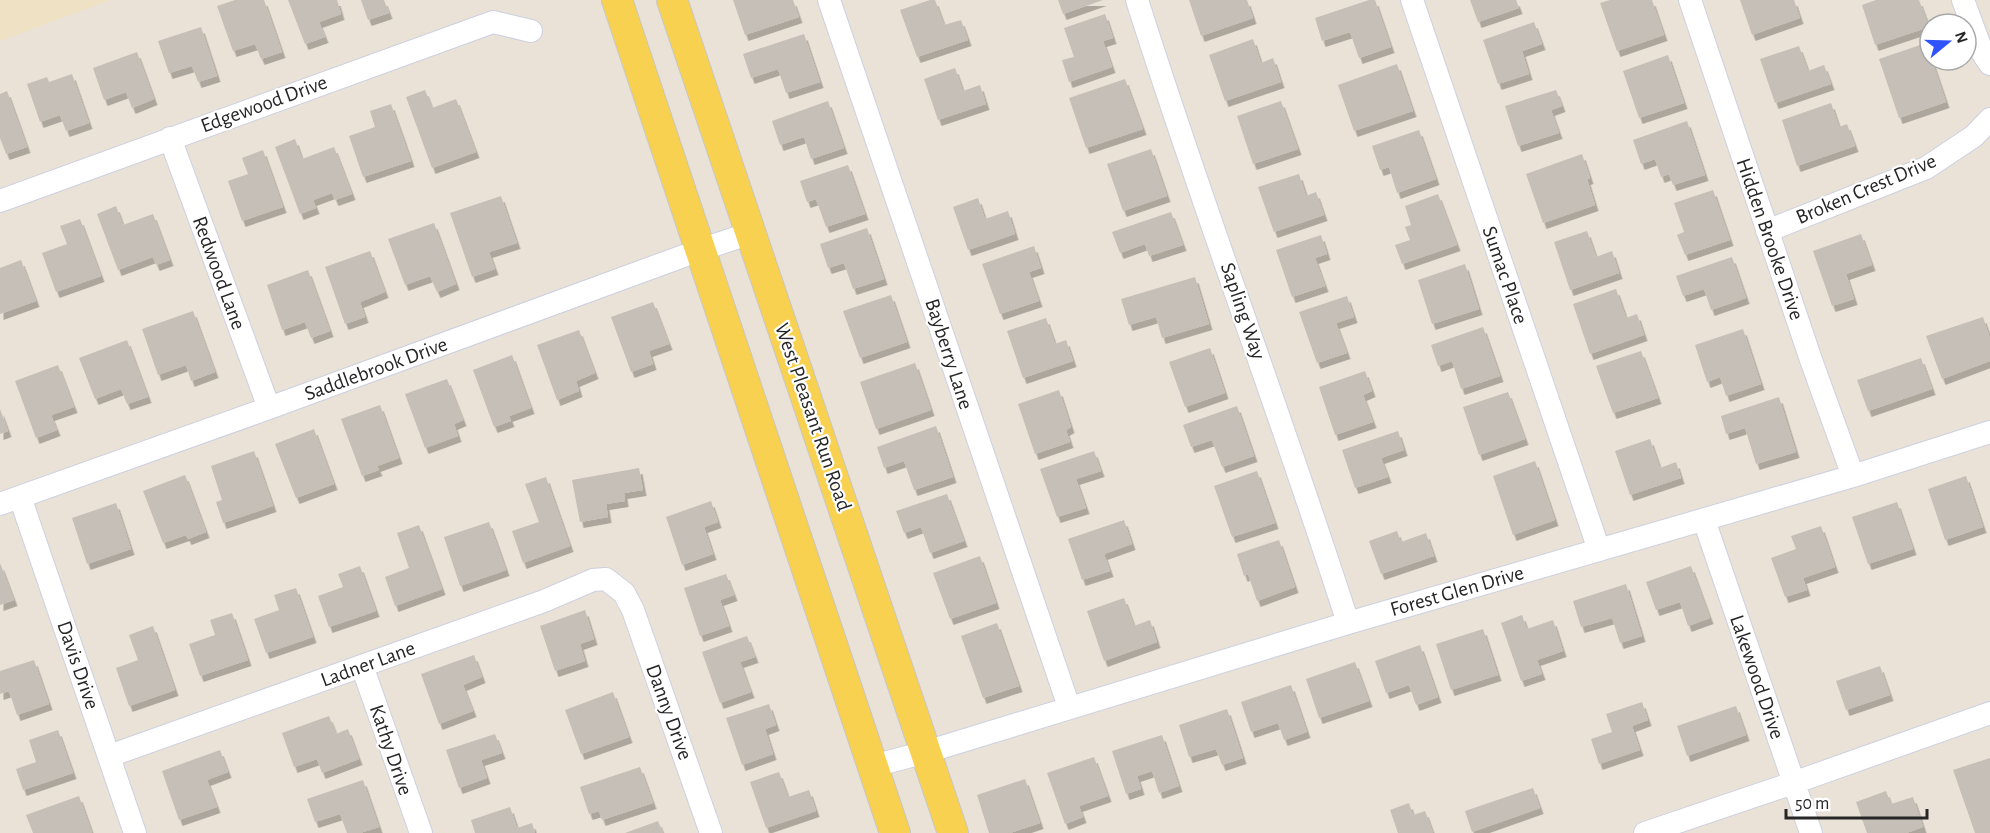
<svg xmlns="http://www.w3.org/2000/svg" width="1990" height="833" font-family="'Alegreya Sans',sans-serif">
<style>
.education{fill:#eee1c4}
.building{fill:#c5bfb7;filter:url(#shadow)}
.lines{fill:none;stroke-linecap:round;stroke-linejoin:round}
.minor-casing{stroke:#ccd0e1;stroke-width:24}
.major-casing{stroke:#c7c7c7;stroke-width:32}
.minor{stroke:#fff;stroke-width:22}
.major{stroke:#f7d14f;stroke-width:30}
.labels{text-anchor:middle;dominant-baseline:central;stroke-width:4.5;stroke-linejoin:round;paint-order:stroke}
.street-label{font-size:21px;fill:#262626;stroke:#fff}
</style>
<defs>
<filter id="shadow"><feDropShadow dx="3.5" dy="6" stdDeviation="0" flood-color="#0004"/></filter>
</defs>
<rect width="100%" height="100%" fill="#eae2d6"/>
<path class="education" d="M0,0H110L0,41Z"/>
<path class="building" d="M235,0H264L282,52L261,59L255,44L233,51L217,6Z
M288,0H337L341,14L319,22L325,37L305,44Z
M361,0H384L389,13L368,20Z
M733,0H793L799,17L745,35Z
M930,0H935L944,25L961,20L968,40L917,57L900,10Z
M1058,0H1103L1063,14Z
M1189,0H1247L1253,18L1201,36Z
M1369,0H1375L1391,47L1359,58L1350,32L1322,41L1315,18Z
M1470,0H1516L1519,8L1478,22Z
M1610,0H1652L1664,35L1617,51L1600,3Z
M1740,0H1794L1800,18L1752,35Z
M1876,0H1919L1929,27L1875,45L1862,5Z
M1105,14L1113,38L1103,41L1112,67L1069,82L1062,60L1074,57L1064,28Z
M1534,22L1542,44L1522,51L1529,74L1498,84L1483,40Z
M201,27L217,76L198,82L192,66L169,73L158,41Z
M804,34L820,82L786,93L778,69L751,78L743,54Z
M1253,39L1261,63L1273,58L1281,82L1225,101L1209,55Z
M1926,43L1946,102L1899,118L1879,59Z
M1799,46L1808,71L1824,65L1831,84L1775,103L1760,59Z
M137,52L154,99L132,108L126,92L104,100L93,68Z
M1668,55L1684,103L1639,118L1623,71Z
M1397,64L1413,111L1354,131L1338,85Z
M955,68L963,91L980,85L986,104L938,120L924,79Z
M72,74L89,123L66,131L60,115L40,122L27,84L47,77L49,82Z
M1125,79L1143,129L1086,148L1069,98Z
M425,90L432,108L456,99L476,152L432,168L406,97Z
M1556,90L1562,106L1551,110L1559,133L1518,146L1505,106Z
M7,91L27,147L6,154L0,138V94Z
M828,101L844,148L811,159L804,137L780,145L772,121Z
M1281,101L1298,149L1253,164L1237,116Z
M1831,103L1839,127L1847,124L1855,146L1797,166L1782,120Z
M391,104L411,161L363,177L349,136L375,127L370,111Z
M1687,121L1705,175L1673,185L1669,174L1661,177L1655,159L1641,164L1633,140Z
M1419,130L1436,179L1397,193L1389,167L1380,170L1372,146Z
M295,139L302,159L334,147L352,194L335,200L332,193L313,200L316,208L300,214L275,147Z
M1151,149L1167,196L1123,211L1107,164Z
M263,150L283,207L242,221L228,181L248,174L242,158Z
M1582,154L1590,178L1587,179L1595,205L1543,223L1526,174Z
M848,165L865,214L826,227L816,199L807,202L800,181Z
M1299,174L1306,196L1316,192L1324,215L1274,232L1258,187Z
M1713,190L1730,240L1685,255L1677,235L1684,232L1674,203Z
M1438,194L1457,245L1402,264L1395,245L1410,240L1405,227L1411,225L1405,206Z
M501,196L517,243L489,252L495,269L472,277L450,213Z
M978,198L985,219L1008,211L1015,234L968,250L953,207Z
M116,206L123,225L153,214L170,260L156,265L153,257L118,270L97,214Z
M1171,212L1183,245L1149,256L1145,244L1120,253L1112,232Z
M80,219L101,276L56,292L42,253L67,244L60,226Z
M434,223L456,284L437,292L430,276L405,285L388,239Z
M867,228L884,279L853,289L844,263L828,268L820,244Z
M1587,231L1596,257L1612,251L1619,273L1570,290L1554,242Z
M1861,234L1872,265L1846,274L1854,299L1832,306L1813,251Z
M1321,235L1327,254L1315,258L1325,286L1292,297L1276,250Z
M1034,246L1041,268L1029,272L1039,301L1000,314L982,264Z
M370,251L385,292L360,302L365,317L345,324L325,267Z
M1732,257L1746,298L1711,310L1704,289L1683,296L1676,276Z
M21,260L36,301L0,314V268Z
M1465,264L1479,309L1432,324L1418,280Z
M308,270L330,331L311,338L305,322L282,330L267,285Z
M1195,277L1209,324L1162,338L1156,317L1129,325L1121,299Z
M1616,289L1626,318L1637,314L1644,335L1590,354L1573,304Z
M891,295L907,342L860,358L843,311Z
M1347,296L1354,317L1336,323L1347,353L1317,363L1299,312Z
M653,302L669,344L649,351L653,364L631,372L611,317Z
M193,311L215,372L191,381L186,365L158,375L142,329Z
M1983,317L1990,338V361L1942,379L1926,336Z
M1046,318L1055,344L1066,340L1073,361L1023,378L1007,331Z
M1483,327L1500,376L1461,389L1452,361L1438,366L1431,345Z
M1743,329L1761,384L1726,396L1720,377L1707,382L1695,345Z
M579,330L595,373L576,381L579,391L557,400L537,345Z
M127,340L148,397L127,404L121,389L95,399L79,358Z
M1210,348L1225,393L1185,407L1169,362Z
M1641,351L1658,398L1613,413L1596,366Z
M512,355L531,408L509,416L511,421L494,427L473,370Z
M1921,358L1932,389L1868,411L1857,380Z
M915,363L931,410L876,429L860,382Z
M58,365L74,407L51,415L57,430L36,438L15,381Z
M1365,371L1372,391L1363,395L1373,422L1335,435L1319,387Z
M447,379L463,420L454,424L458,436L425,448L405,394Z
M1059,390L1071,427L1066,430L1070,442L1035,454L1018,404Z
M1508,392L1525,439L1479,455L1463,407Z
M1779,397L1796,452L1756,464L1745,428L1726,434L1721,416Z
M380,405L399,458L377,466L379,470L362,476L341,419Z
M1237,406L1254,456L1222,467L1212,440L1191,447L1183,425Z
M0,409L8,431L0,434Z
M936,426L953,477L914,490L904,461L884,468L877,447Z
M314,429L334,484L296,498L275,444Z
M1398,431L1404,450L1381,458L1388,477L1355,488L1342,450Z
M1650,439L1660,468L1676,462L1681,478L1630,495L1615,451Z
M254,451L273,506L223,523L216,502L222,500L211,466Z
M1094,451L1101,471L1076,479L1086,508L1057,517L1040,469Z
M1535,461L1555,520L1513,535L1493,476Z
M639,468L643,490L624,493L625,501L606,504L608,517L580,522L572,480Z
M1257,471L1275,523L1232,537L1214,486Z
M185,475L206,532L188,539L186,535L163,543L143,491Z
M1966,476L1983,527L1945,540L1928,489Z
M546,477L570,546L523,563L512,531L539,522L525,484Z
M947,494L964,541L930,553L921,527L904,533L896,511Z
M711,501L718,522L704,527L713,554L682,565L666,517Z
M1897,502L1913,549L1868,564L1852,517Z
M116,503L131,549L87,564L72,518Z
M1124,520L1132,544L1104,554L1110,571L1082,580L1068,539Z
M489,522L506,570L460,586L444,537Z
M419,525L442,589L395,606L385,577L409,568L397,533Z
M1821,526L1835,567L1803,578L1807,590L1785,597L1771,558L1796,549L1791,536Z
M1397,531L1401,542L1426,533L1434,556L1381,574L1369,541Z
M1279,540L1295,587L1257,601L1248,574L1244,576L1237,554Z
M980,556L996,603L950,619L933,573Z
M0,563L14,600L0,605Z
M360,566L376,611L329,627L318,596L343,587L338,574Z
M1691,566L1710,618L1688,626L1680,602L1656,610L1646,582Z
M726,574L734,595L720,600L729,626L700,636L684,588Z
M1626,584L1642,636L1620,643L1612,618L1581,627L1573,601Z
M296,588L313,637L266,653L254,619L279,610L274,595Z
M1124,598L1134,626L1150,620L1157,642L1104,661L1087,611Z
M585,610L594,639L580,644L585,661L555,671L540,626Z
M232,613L248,660L200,676L189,644L215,635L210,620Z
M1522,615L1527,629L1553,620L1563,651L1537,660L1542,674L1521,681L1501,623Z
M997,623L1019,686L983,698L961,636Z
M153,626L175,690L129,706L116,668L138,660L129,635Z
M1483,629L1498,675L1451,690L1436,644Z
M747,636L755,657L740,662L751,692L720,703L702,652Z
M1420,645L1438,697L1416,705L1409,685L1386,693L1375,661Z
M474,655L482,677L463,685L473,711L439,724L421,674Z
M34,660L49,704L17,715L9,691L0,694V671Z
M1355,662L1369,701L1319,718L1306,679Z
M1880,666L1890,695L1846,710L1836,681Z
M1291,685L1307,732L1284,740L1278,723L1251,732L1241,702Z
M613,692L629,737L581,754L565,710Z
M1642,702L1648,720L1632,726L1640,750L1599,764L1591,739L1612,732L1606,714Z
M769,704L776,725L765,729L773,754L742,765L726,718Z
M1736,706L1746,735L1687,756L1677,726Z
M1227,709L1243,758L1222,765L1216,749L1189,757L1179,725Z
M329,716L336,734L348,729L359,759L322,773L317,759L294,767L282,733Z
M58,730L73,773L23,790L16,769L36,762L29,740Z
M495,734L502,753L481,760L487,778L459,788L446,750Z
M1162,735L1179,786L1159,793L1152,771L1137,776L1141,789L1126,794L1112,751Z
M220,750L228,772L207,780L217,807L179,820L162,771Z
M1094,757L1108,796L1079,806L1083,817L1065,824L1047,773Z
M1990,758V833H1975L1953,770Z
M640,767L653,803L602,820L599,811L589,814L580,787Z
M779,772L788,797L809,790L816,811L766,828L750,782Z
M1025,779L1040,823L1010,833H989L977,795Z
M363,780L379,827L360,833H347L340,814L315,822L307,799Z
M1533,788L1540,808L1472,832L1465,811Z
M1886,791L1891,804L1913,797L1923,827L1906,833H1867L1856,802Z
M79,796L92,833H33L26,815Z
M1409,803L1413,815L1425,811L1433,833H1398L1390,810Z
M510,807L517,828L532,823L535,833H475L471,820Z
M658,821L663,833H625Z"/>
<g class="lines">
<g class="minor-casing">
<path id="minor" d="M829,0L1069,707
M1137,0C1203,209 1281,414 1348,623
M1412,0L1599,550
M1690,0L1811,360L1853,476
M1963,0L1983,54L1990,64
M170,138L269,408
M0,201L493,22L531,31
M1767,231L1926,168L1974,136L1990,119
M20,497L135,833
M0,504L269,408L700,250L751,233
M1704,520L1811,833
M362,666L421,833
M109,756L544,601L593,580L606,579L624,593L633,610L711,833
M873,766L926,752L1348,623L1853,476L1990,432
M1645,833L1793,783L1990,713"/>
</g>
<g class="major-casing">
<path id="major" d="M617,0L895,833
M672,0L953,833"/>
</g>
<use href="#minor" class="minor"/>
<use href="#major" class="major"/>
</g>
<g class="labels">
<g class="street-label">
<text transform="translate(264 104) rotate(-20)">Edgewood Drive</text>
<text transform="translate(1866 189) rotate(-23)">Broken Crest Drive</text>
<text transform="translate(1770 239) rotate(71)">Hidden Brooke Drive</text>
<text transform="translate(219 273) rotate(70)">Redwood Lane</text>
<text transform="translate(1505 275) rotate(71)">Sumac Place</text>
<text transform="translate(1243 311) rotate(71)">Sapling Way</text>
<text transform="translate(949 354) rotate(72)">Bayberry Lane</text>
<text transform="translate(376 369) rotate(-20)">Saddlebrook Drive</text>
<text transform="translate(813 417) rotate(71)">West Pleasant Run Road</text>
<text transform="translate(1457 591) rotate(-16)">Forest Glen Drive</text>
<text transform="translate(368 664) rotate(-20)">Ladner Lane</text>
<text transform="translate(78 665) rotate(71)">Davis Drive</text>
<text transform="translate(1757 677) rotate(71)">Lakewood Drive</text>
<text transform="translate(669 712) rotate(70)">Danny Drive</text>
<text transform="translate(391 750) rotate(71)">Kathy Drive</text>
</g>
</g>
<g transform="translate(1948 42) rotate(71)"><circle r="28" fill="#ffffff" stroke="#a8a8a8" stroke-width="1.5"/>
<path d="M0-4.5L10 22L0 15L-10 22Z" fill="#2f54ff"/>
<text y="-9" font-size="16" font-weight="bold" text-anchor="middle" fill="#262626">N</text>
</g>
<path d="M1786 809v9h141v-9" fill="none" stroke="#262626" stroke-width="3"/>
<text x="1795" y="809" font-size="18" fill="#262626" stroke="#ffffff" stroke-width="4.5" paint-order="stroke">50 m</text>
</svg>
